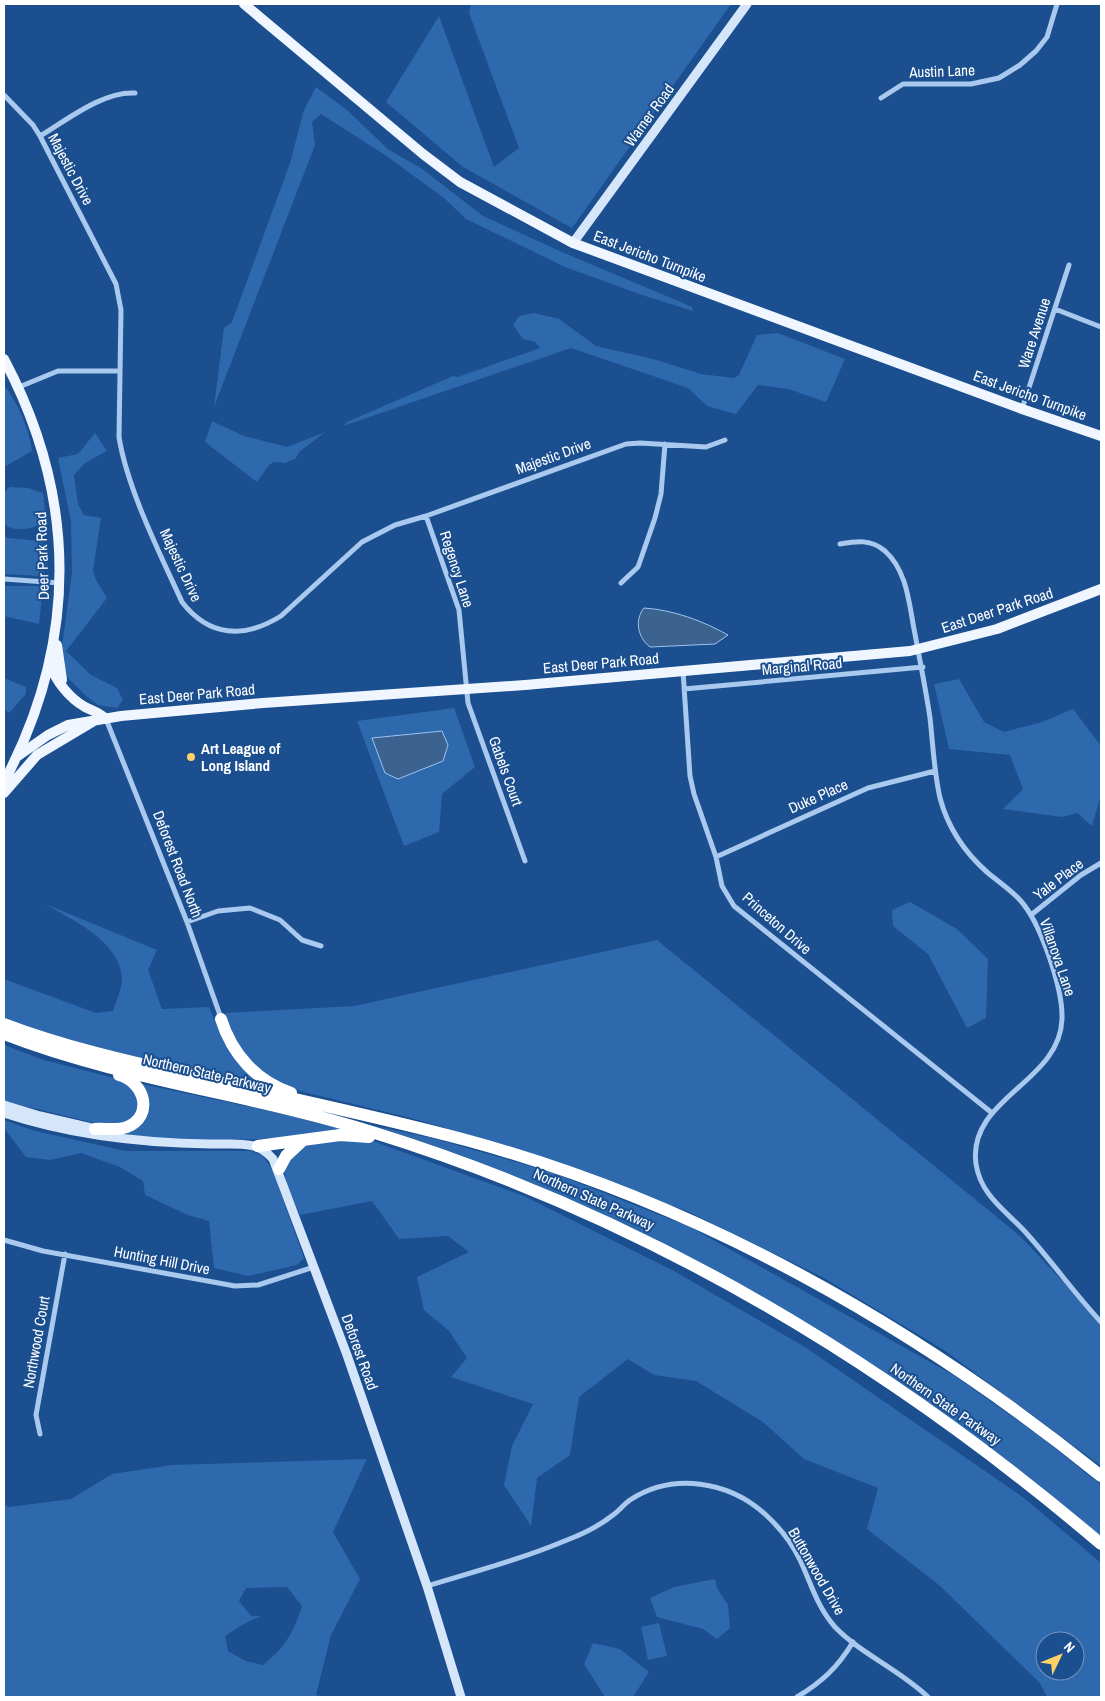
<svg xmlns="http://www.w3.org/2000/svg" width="1105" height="1701" font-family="'Archivo Narrow',sans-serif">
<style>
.green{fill:#2e69ad;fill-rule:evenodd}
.water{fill:#3c6290;stroke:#9cc4f0}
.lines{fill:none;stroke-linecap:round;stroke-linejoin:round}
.street{stroke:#a9c9ee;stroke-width:5}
.secondary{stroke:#d6e6fa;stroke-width:9}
.primary{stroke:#f0f6ff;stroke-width:10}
.highway{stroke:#fff;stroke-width:12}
.poi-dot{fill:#ffd166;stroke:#1b4f8f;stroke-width:2}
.labels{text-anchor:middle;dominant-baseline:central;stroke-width:4;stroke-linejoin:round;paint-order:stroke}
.street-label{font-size:15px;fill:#fff;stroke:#1b4f8f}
.poi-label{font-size:15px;font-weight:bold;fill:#fff;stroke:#1b4f8f;text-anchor:start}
</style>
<rect width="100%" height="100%" fill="#1b4f8f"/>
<path class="green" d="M471,4H731L572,228L463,167L386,102L439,16L494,167L519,148L469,13Z
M316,87L347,110L389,150L421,168L483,216L562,252L683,303L692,307L693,311L642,295L565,267L466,219L444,198L385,155L321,114L312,122L315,145L214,407L224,328L232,322L290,163L304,110Z
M534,313L559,319L596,346L653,359L701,374L734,378L739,375L757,335L778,333L845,359L826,402L788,389L758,385L736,414L707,406L688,388L571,348L343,426L347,422L453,376L458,377L540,348L535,342L523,339L513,325L519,316Z
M4,385C18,403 29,428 32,451L4,467Z
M212,421L244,436L287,447L325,432L299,452L296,458L285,463L274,462L269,465L257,482L205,442Z
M95,433L107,451L85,463L74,475L78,504L84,515L101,518L93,571L96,580L107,598L66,651L91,675L117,688L123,700L117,708L98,705L85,695L68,678L60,661L72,573L71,522L58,458L78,454Z
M10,487L28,488L43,493L46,520C38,529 13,533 4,524V492Z
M4,536L8,538L41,541L48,552L46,569L40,576L4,574Z
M4,586H43L39,624L4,616Z
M4,678L26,687V694L9,713L4,709Z
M959,679L984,722L1004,732L1042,722L1073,709L1101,746V795L1092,826L1077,813L1062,817L1003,809L1023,789L1010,755L949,749L934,684Z
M454,708L475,767L442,794L439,832L404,846L357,721Z
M910,902L957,929L988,959L986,1018L967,1028L928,954L893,926L892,910Z
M45,904L157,950L148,970L162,1009L209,1007C222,1038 236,1066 263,1087L177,1069L4,1022V979L96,1013L113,1011C116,1001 123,987 122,977C118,940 74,921 45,904Z
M657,940L1020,1236L1101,1322V1466L944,1350L824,1278L687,1211L493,1142L415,1119L279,1086L252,1067L238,1045L225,1013L354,1006Z
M4,1045L44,1060L118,1079L136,1092L138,1107L132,1120L111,1127L4,1101Z
M142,1084L283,1114L342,1129L341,1133C270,1139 198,1146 127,1134L125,1133L137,1125Z
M4,1120L35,1131L125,1151H251L263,1156L273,1171L304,1258L297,1265L248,1276L214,1268L209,1221L188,1215L145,1195L143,1181L120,1167L81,1153L50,1160L26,1157L4,1128Z
M375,1126L432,1138L551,1172L690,1227L955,1376L1038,1435L1101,1485V1540L842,1346L558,1195L466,1157Z
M346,1139L370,1140L524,1196L674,1271L805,1347L1024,1498L1101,1563V1697H1047L1040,1683L939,1585L867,1529L878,1488L804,1459L763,1422L696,1381L654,1375L628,1359L579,1397L570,1455L537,1478L531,1526L504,1485L512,1446L533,1404L451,1377L467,1358L449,1331L424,1310L417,1277L469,1252L448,1236L399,1239L372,1201L300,1215C295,1203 287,1189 285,1176C279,1143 324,1142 346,1139ZM1045,1641H1075V1671H1045Z
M367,1459L333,1532L360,1579L331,1635L316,1695L325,1697H4V1505L9,1507L71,1499L112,1474L172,1465ZM287,1587L302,1606C293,1634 285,1647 263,1665L246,1661L228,1651L225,1636L242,1625L261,1616H251L239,1601L246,1588Z
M715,1579L717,1588L728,1605L730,1628L717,1639L703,1629L657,1617L650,1598L674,1587Z
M659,1623L667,1656L648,1660L641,1627Z
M593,1643L620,1649L649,1672L633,1697H605L584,1664Z"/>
<path class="water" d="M644,608C674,610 703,621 728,635L715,644L650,647C638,638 634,620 644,608Z
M442,731L448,745L443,761L398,779L385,773L372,738Z"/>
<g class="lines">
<path class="street" d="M4,95L33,125L40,136L116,284L121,310L119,437C127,488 160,554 182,602C209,637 244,639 281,616L362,542L395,525L426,516L626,444L640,443L706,447L725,440
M881,98L903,84H971L999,78L1020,65L1036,51L1047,37L1057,4
M40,136C67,120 103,91 135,93
M1055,309L1101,327
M19,387L58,371H120
M1022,409L1069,265
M426,516L459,610L468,703L525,861
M840,544C857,541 871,539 885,551C908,572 909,605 915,634C920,662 926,690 930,718C933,745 934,772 940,798C948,828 964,852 988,873C999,882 1011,890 1020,900C1041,923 1063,989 1062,1019C1060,1083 967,1098 976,1164C981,1197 1008,1212 1028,1235C1053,1263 1075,1294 1101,1322
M4,579L60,583
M621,583L638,567L655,518L661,494L665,444
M683,671L690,776L694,794L716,857L722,886L734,906L992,1113
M684,689L923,667
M106,719L187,922L221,1018
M716,857L868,788L935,771
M1031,915L1081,875L1101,863
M187,922L218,911L250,908L280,920L302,940L321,946
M4,1240L43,1251L235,1286L258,1285L314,1267
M40,1434L36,1415L65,1254
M427,1586C473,1572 522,1559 567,1540C583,1534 599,1526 613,1515C619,1511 624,1504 630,1500C673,1472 729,1481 766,1515C780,1528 792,1543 800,1560C811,1583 817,1607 835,1627C861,1654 900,1670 928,1697
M797,1697C822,1682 838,1667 853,1642"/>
<path class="secondary" d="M573,243L747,4
M4,1105L40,1116L100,1130
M4,1113C70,1135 140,1143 210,1144C232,1145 257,1139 273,1159L347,1355L427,1586L461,1697"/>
<path class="primary" d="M244,4L423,154L460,182L573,243L1022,409L1101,436
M4,359C78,498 78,642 4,782
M57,645L62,680
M50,664C56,681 69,698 85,707C93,711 100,713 106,719
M18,756L48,735L68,725L121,716L263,703L525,685L910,651L997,629L1101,589
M4,793L37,755L94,721"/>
<path class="highway" d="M221,1019C232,1054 256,1081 291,1093
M4,1024C62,1046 123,1060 184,1074C278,1096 373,1115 466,1140C699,1203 914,1325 1101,1476
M4,1034C122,1080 251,1094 372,1132C644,1216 885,1360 1101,1544
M95,1129C105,1128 117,1131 127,1127C154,1116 145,1082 119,1075
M258,1146L340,1135L369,1137
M279,1169L286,1156L302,1141"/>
</g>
<circle class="poi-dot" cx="191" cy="757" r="5"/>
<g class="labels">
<g class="street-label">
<text transform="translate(942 71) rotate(-2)">Austin Lane</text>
<text transform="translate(649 115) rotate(-54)">Warner Road</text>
<text transform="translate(71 169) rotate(62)">Majestic Drive</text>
<text transform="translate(650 256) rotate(21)">East Jericho Turnpike</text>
<text transform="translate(1034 333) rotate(-72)">Ware Avenue</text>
<text transform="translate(1030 395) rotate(20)">East Jericho Turnpike</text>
<text transform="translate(553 456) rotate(-20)">Majestic Drive</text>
<text transform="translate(42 556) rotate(-92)">Deer Park Road</text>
<text transform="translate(181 565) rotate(65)">Majestic Drive</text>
<text transform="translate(457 569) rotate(72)">Regency Lane</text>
<text transform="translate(997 610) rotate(-18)">East Deer Park Road</text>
<text transform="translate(601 663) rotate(-5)">East Deer Park Road</text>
<text transform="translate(802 666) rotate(-5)">Marginal Road</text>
<text transform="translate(197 694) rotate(-5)">East Deer Park Road</text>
<text transform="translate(506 771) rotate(70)">Gabels Court</text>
<text transform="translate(818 796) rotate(-24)">Duke Place</text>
<text transform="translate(178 864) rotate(69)">Deforest Road North</text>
<text transform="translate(1058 879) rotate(-37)">Yale Place</text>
<text transform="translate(777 923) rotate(41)">Princeton Drive</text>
<text transform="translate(1058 957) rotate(71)">Villanova Lane</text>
<text transform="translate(207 1073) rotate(13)">Northern State Parkway</text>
<text transform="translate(594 1199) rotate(24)">Northern State Parkway</text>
<text transform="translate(162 1260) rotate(11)">Hunting Hill Drive</text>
<text transform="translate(36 1342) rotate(-80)">Northwood Court</text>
<text transform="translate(360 1352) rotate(70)">Deforest Road</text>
<text transform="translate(946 1404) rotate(35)">Northern State Parkway</text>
<text transform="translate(817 1571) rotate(60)">Buttonwood Drive</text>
</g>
<g class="poi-label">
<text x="201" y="748">Art League of<tspan x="201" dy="17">Long Island</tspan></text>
</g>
</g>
<rect width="1105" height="1701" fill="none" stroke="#ffffff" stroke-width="10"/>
<g transform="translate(1060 1656) rotate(47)"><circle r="24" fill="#1b4f8f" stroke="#7695bc"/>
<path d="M0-4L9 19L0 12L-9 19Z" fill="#ffd166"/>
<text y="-8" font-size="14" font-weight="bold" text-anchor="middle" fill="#ffffff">N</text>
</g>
</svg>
